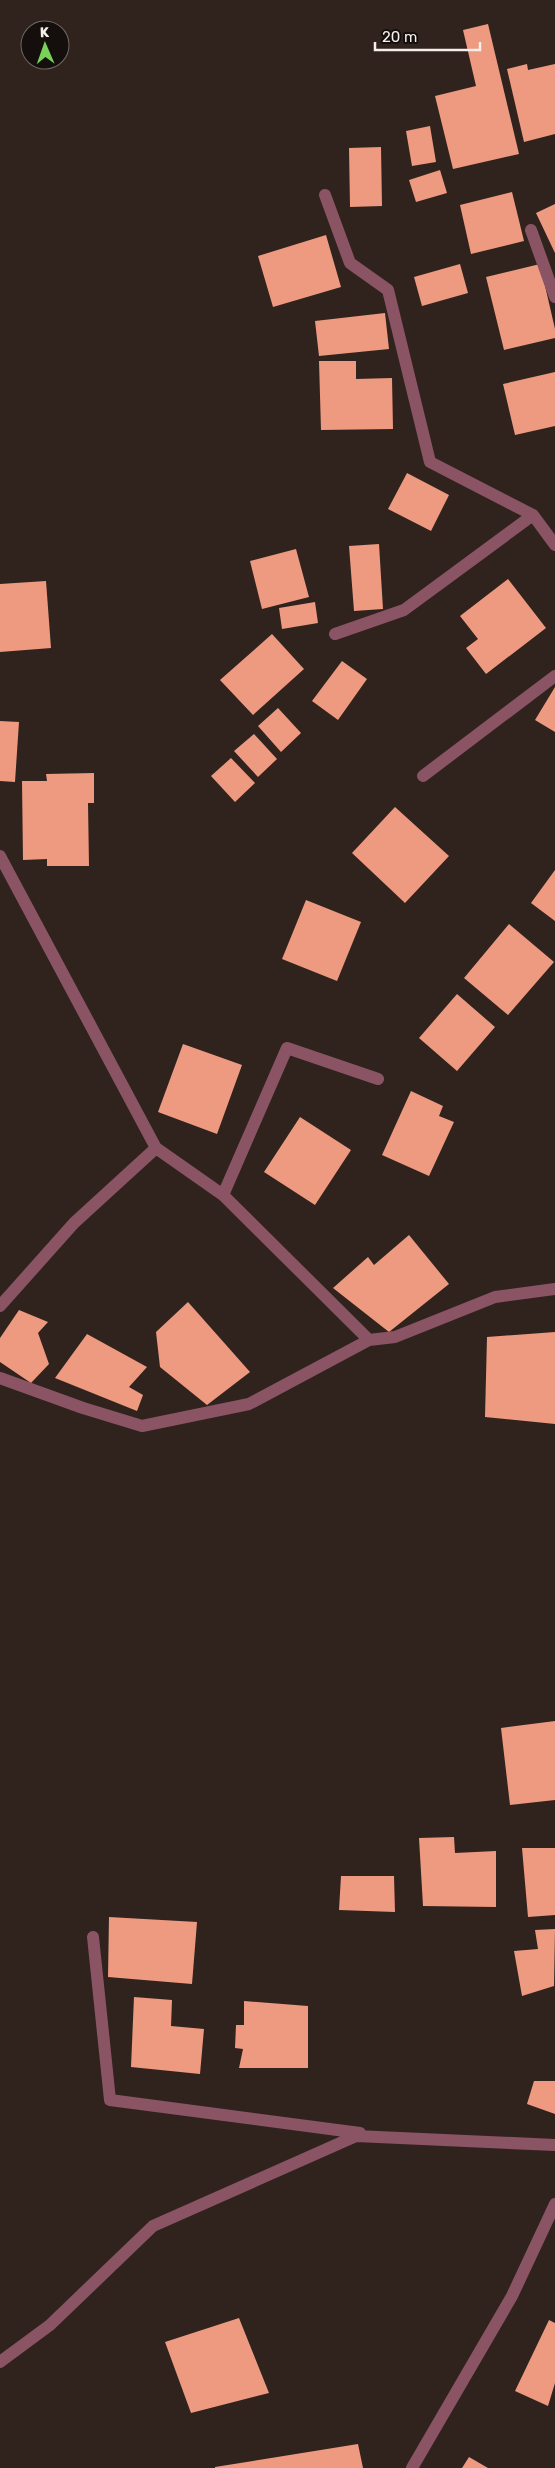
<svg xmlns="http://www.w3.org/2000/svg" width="555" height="2468" font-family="Rubik,sans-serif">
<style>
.building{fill:#ee9a81}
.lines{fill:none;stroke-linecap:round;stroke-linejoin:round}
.lane{stroke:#8b5465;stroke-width:12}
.street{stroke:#8b5465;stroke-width:12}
</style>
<rect width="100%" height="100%" fill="#30231e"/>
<path class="building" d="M488,24L519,154L453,169L435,96L476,86L463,30Z
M527,64L528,70L555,64V134L524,142L507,69Z
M430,126L436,162L412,166L406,131Z
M381,147L382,206L350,207L349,148Z
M440,170L447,193L416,202L409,180Z
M512,192L524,241L471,254L460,205Z
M555,204V253L536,213Z
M326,235L341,287L273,307L258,256Z
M460,264L468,293L422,306L414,277Z
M540,264L555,329V338L504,350L486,277Z
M385,313L389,349L319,356L315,321Z
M319,361H356V379L392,378L393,429L321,430Z
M555,372V426L515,435L503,384Z
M407,473L449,495L431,531L388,509Z
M379,544L383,609L354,611L349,546Z
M296,549L309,597L262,609L250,561Z
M508,579L546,628L486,674L466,648L478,639L460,616Z
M46,581L51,648L0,652V584Z
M315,602L318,623L282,629L279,608Z
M272,634L304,669L253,715L220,680Z
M342,661L367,679L338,720L312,701Z
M555,687V732L535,720Z
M278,708L301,733L281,752L258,726Z
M0,721L19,722L15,782L0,781Z
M254,734L277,759L258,777L234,751Z
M231,758L255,783L235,802L211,776Z
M94,773V803H88L89,866H47V859L23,860L22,781H47L46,774Z
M395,807L449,856L405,903L352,853Z
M555,870V921L531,903Z
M306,900L361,922L337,981L282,959Z
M509,924L554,962L508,1015L464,978Z
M457,994L495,1027L457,1071L419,1038Z
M183,1044L242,1065L217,1134L158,1112Z
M411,1091L443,1106L439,1116L454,1122L429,1176L382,1155Z
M300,1117L351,1150L315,1205L264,1172Z
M409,1235L449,1284L389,1332L333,1288L368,1257L374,1265Z
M188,1302L250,1372L207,1405L160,1367L156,1332Z
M19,1310L48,1322L38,1333L49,1364L31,1383L0,1362V1338Z
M555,1332V1424L485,1417L487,1337Z
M87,1334L147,1367L129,1387L143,1395L137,1411L55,1378Z
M555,1721V1800L510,1805L501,1728Z
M454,1837L455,1853L496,1851V1907L423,1906L419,1838Z
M522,1848H555V1915L528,1917Z
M341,1876H394L395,1912L339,1910Z
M109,1917L197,1922L192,1984L108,1977Z
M555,1929L554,1986L522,1996L514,1951L538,1949L535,1930Z
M134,1997L172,2000L171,2026L204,2029L200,2074L131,2067Z
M244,2001L308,2006V2068H239L243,2049L235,2048L236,2025H244Z
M534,2081H555V2114L527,2104Z
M239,2318L269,2393L191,2413L165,2342Z
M549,2320L555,2323V2383L548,2406L515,2391Z
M358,2444L363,2468H215V2467Z
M469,2457L488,2468H462Z"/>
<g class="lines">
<path class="lane" d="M93,1937L110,2100L360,2133
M0,2362L50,2325L153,2226L356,2136L555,2145"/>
<path class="street" d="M325,195L350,263L388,290L430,462L533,515L555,545
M531,230L555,297
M335,634L404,610L533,515
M423,776L555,676
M0,856L156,1148L223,1195L369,1340
M223,1195L287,1048L378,1079
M0,1306L74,1223L156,1148
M0,1378L83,1408L142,1426L249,1404L369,1340L395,1337L495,1297L555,1289
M412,2468L512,2296L555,2204"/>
</g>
<g transform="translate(45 45) rotate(358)"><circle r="24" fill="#140e0c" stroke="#6e6865"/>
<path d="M0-4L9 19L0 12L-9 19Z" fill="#79d158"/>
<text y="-8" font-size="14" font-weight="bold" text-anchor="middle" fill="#f6eeea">K</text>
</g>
<path d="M375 42v8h105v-8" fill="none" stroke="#f6eeea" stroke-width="2.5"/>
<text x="382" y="42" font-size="15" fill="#f6eeea" stroke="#140e0c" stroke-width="4" paint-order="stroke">20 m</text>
</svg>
